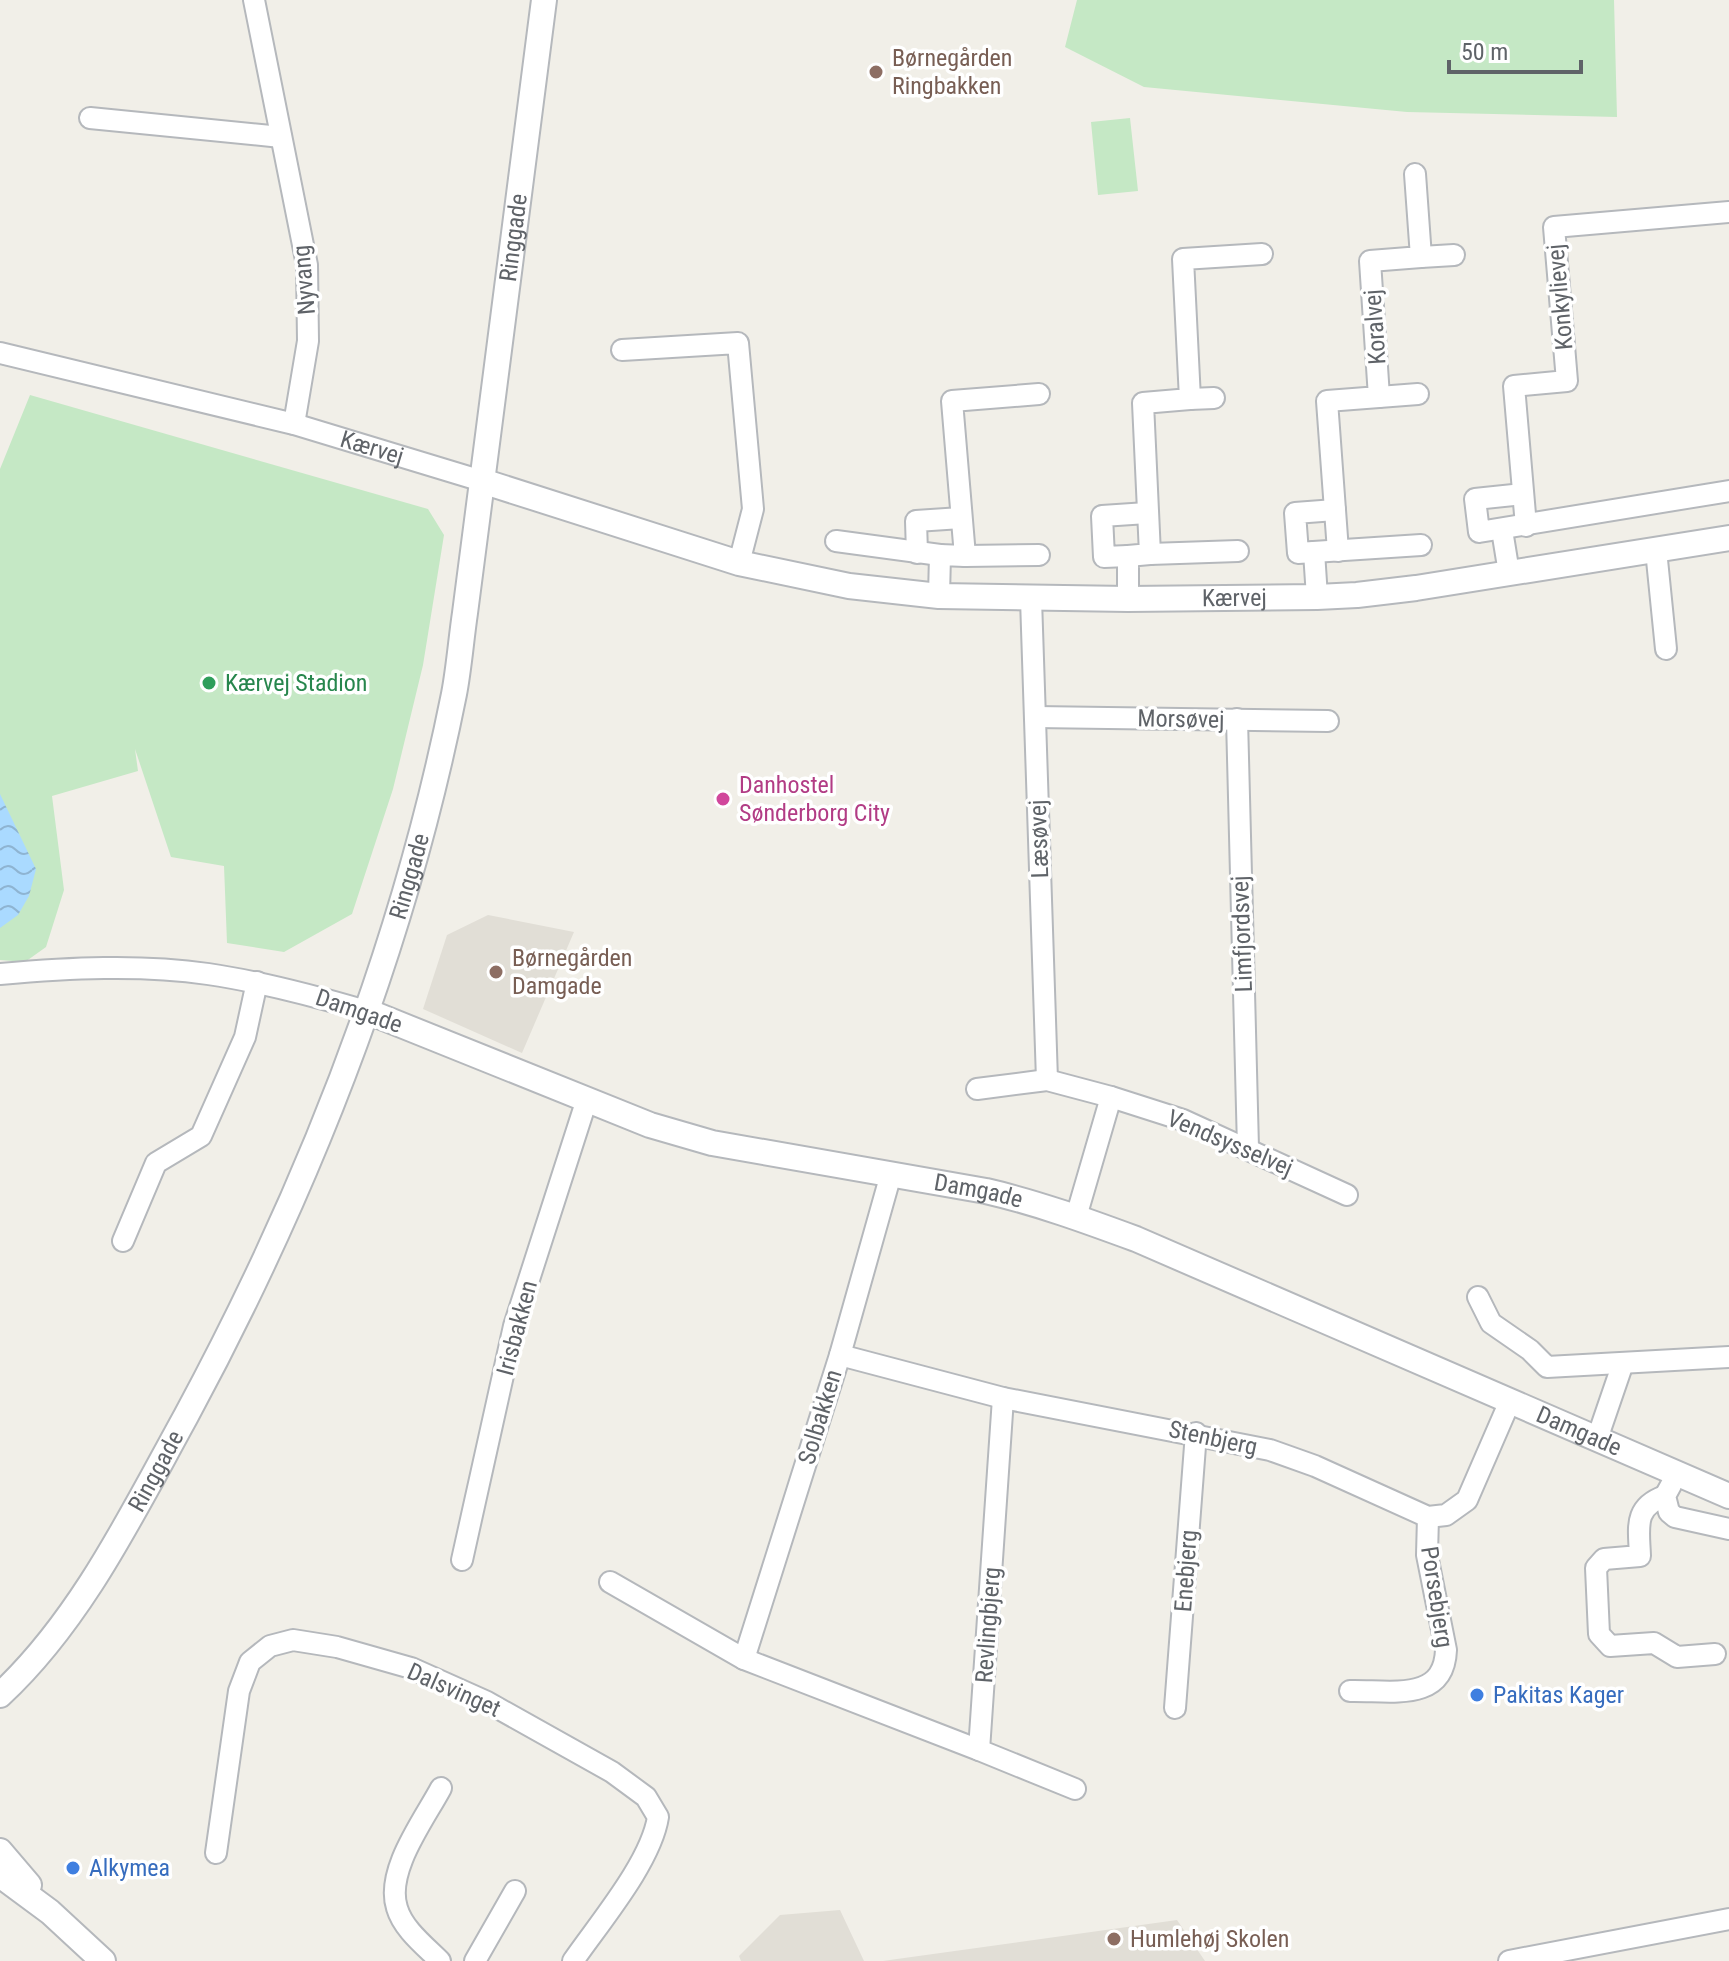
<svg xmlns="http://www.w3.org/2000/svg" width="1729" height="1961" font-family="'Roboto Condensed',sans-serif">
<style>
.education{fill:#e1ded6}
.green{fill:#c5e8c5}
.water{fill:url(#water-waves)}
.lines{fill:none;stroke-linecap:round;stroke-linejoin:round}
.minor-casing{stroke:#b5b8bc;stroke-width:24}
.tertiary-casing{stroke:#b5b8bc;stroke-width:28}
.minor{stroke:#fff;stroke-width:20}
.tertiary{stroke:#fff;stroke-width:24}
.education-dot{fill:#8d6e63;stroke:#fff;stroke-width:3}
.leisure-dot{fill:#2e9e5b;stroke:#fff;stroke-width:3}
.hotel-dot{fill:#d1479c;stroke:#fff;stroke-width:3}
.shop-dot{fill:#3f7fe0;stroke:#fff;stroke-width:3}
.labels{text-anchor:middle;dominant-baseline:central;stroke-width:7;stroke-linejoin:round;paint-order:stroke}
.education-label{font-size:24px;fill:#785e54;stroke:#fff;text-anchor:start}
.street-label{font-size:24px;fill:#5f6368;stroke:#fff}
.leisure-label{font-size:24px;fill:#27864d;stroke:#fff;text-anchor:start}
.hotel-label{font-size:24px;fill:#b23c85;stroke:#fff;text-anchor:start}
.shop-label{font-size:24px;fill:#366cbe;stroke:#fff;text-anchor:start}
</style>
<defs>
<pattern id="water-waves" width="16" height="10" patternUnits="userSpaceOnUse" patternTransform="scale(2)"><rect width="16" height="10" fill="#aadaff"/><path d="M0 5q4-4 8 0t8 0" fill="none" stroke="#8eb4d2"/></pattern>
</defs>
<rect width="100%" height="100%" fill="#f1efe8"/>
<path class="education" d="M488,915L574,932L522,1053L423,1009L447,935Z
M840,1910L864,1961H741L739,1956L780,1915Z
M1177,1920L1205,1961H883L897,1959Z"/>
<path class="green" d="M1077,0H1614L1617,117L1407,112L1144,87L1065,47Z
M1130,118L1138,191L1098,195L1091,122Z
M30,395L428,509L444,535L423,665L393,789L352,914L284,952L227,943L224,866L171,857L135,749L138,771L52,796L64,890L46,947L25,962L0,960V469Z"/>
<path class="water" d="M0,794L36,869L29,896L18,915L0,928Z"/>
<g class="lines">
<g class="minor-casing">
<g id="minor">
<path d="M254,0L307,265L308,341L294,424"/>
<path d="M90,118L281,137"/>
<path d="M1421,257L1454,255"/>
<path d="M622,350L738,343L753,509L739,563"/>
<path id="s1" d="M0,353L294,424L482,481"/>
<path d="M1379,397L1418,394"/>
<path d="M1190,399L1214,398"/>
<path d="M1523,494L1475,499L1479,532L1729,491"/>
<path d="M1335,510L1295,513L1298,553L1421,545"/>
<path d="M1526,526L1514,386L1567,381L1554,227L1729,212"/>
<path d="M1502,530L1509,573"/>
<path d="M836,541L940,555"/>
<path d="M1656,550L1666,649"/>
<path d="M1338,551L1327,401L1379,397L1370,261L1421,257L1415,174"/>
<path d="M1314,552L1317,597"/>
<path d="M917,553L916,521L961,518"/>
<path d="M1150,554L1238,551"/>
<path d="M965,556L1039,555"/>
<path d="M1128,556L1104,557L1102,516L1147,513"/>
<path d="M939,596L940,555L965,556L952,401L1039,394"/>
<path d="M1031,599L1047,1080"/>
<path d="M1128,599V556L1150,554L1143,403L1190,399L1183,259L1262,254"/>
<path d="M1035,717L1328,721"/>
<path d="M1237,719L1248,1148"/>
<path d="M0,974C68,968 140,964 208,974C263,982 315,996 369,1012"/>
<path d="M977,1089L1047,1080L1111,1097L1183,1120L1347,1195"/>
<path d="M1076,1217L1111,1097"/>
<path d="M123,1241L156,1163L201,1136L245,1037L257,982"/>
<path d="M1478,1297L1491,1323L1530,1350L1547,1367L1729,1357"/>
<path d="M840,1355L1003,1398L1270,1450L1315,1466L1428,1517L1446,1515L1467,1500L1510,1401"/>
<path d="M1003,1398L979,1750L1075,1789"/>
<path d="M1597,1439L1623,1363"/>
<path d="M1671,1485L1665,1496L1669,1512L1675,1517L1729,1529"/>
<path d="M1665,1496C1633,1507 1639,1528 1640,1556L1604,1559L1596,1568L1599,1634L1610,1646L1654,1643L1677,1657L1715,1654"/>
<path d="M462,1560L514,1326L587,1099"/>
<path d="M610,1582L744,1659L979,1750"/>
<path d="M744,1659L840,1355L891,1174"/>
<path d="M1350,1691C1390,1690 1444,1703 1446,1650L1427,1555L1428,1517"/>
<path d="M1175,1708L1196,1433"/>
<path d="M216,1853L239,1691L250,1662L270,1646L293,1640L337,1647L411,1668L487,1702L612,1772L646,1797L658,1817C651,1862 600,1922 573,1961"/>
<path d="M440,1961C425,1946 403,1929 397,1908C385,1871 424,1820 441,1788"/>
<path d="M475,1961L515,1891"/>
<path d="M1509,1961L1729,1919"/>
</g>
</g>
<g class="tertiary-casing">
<g id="tertiary">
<path id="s2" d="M482,481L739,563L849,586L939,596L1128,599L1317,597L1357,595L1416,588L1729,538"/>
<path id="s3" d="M369,1012L650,1125L712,1143L986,1191C1038,1203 1087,1221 1136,1239L1729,1496"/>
<path id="s4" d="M0,1695C81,1620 133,1512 186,1416C309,1188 403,949 454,694C459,668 461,640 465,613C472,559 479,505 486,451C505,301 525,150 544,0"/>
<path d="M0,1851L29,1885"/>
<path d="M0,1875L50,1912L103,1961"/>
</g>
</g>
<use href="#minor" class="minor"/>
<use href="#tertiary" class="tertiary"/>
</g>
<g class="education-dot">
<circle cx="876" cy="72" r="8"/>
<circle cx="496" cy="972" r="8"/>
<circle cx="1114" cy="1939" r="8"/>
</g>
<circle class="leisure-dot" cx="209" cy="683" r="8"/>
<circle class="hotel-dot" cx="723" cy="799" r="8"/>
<g class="shop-dot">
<circle cx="1477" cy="1695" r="8"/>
<circle cx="73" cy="1868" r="8"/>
</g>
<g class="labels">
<g class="education-label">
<text x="892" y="58">Børnegården<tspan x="892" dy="28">Ringbakken</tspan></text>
<text x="512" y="958">Børnegården<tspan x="512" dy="28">Damgade</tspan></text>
<text x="1130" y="1939">Humlehøj Skolen</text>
</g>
<g class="street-label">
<text stroke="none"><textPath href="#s4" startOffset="1570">Ringgade</textPath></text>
<text transform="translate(304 280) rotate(-95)">Nyvang</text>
<text transform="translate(1560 297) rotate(-95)">Konkylievej</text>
<text transform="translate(1375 327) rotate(-94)">Koralvej</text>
<text stroke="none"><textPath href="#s1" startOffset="384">Kærvej</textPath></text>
<text stroke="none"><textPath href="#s2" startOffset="768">Kærvej</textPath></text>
<text transform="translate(1181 719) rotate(1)">Morsøvej</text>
<text transform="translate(1039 839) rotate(-92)">Læsøvej</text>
<text stroke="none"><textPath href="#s4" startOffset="922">Ringgade</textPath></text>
<text transform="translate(1242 934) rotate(-92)">Limfjordsvej</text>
<text transform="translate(359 1011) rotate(19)">Damgade</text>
<text transform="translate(1230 1143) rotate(23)">Vendsysselvej</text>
<text stroke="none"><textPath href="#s3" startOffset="638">Damgade</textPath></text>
<text transform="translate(517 1328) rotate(-75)">Irisbakken</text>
<text transform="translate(820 1417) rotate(-73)">Solbakken</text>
<text stroke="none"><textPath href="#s3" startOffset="1286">Damgade</textPath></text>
<text transform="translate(1213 1438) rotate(12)">Stenbjerg</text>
<text stroke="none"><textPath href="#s4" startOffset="274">Ringgade</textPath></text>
<text transform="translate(1186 1571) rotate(-86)">Enebjerg</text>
<text transform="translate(1437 1597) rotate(81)">Porsebjerg</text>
<text transform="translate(988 1625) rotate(-86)">Revlingbjerg</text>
<text transform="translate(454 1690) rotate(24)">Dalsvinget</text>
</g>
<g class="leisure-label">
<text x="225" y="683">Kærvej Stadion</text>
</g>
<g class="hotel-label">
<text x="739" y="785">Danhostel<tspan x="739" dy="28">Sønderborg City</tspan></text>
</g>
<g class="shop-label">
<text x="1493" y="1695">Pakitas Kager</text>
<text x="89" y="1868">Alkymea</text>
</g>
</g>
<path d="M1449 60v12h132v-12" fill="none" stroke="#5f6368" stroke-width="4"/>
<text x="1461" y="60" font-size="24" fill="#5f6368" stroke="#ffffff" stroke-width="6" paint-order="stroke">50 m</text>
</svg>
